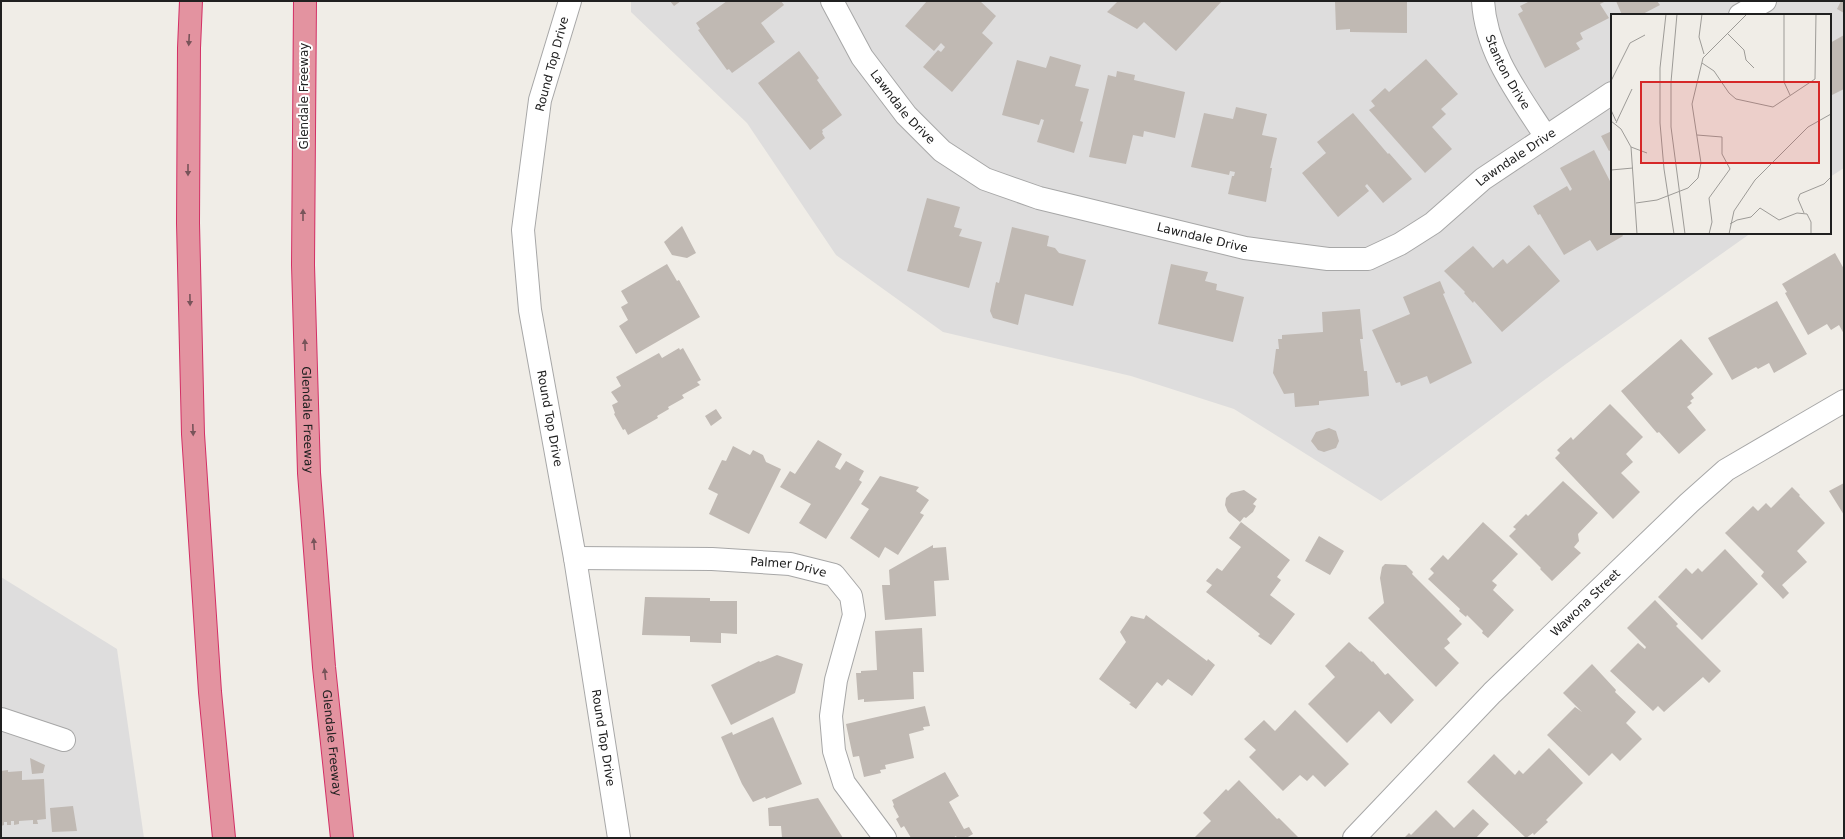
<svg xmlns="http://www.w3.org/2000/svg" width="1845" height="839" font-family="'DejaVu Sans',sans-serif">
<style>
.residential{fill:#dedddd}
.building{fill:#c0b9b3}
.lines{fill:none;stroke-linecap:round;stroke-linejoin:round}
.minor-casing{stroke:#a7a7a7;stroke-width:24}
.highway-casing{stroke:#d32f65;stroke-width:24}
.minor{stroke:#fff;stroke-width:22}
.highway{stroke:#e393a0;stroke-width:22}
.oneway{fill:#78545a}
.labels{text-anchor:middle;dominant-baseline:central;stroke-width:4;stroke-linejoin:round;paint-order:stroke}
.street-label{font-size:12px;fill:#202020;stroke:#fff}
.inset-road{fill:none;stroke:#9d9b97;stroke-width:1}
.view{fill:#d62828;fill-opacity:0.15;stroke:#d62828;stroke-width:2}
.inset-edge{fill:none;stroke:#202020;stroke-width:2}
</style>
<rect width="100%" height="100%" fill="#f0ede7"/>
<path class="residential" d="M631,1H1844V168L1830,177V15H1612V233H1751L1566,364L1381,501L1234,409L1131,376L943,332L836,255L747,123L631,12Z
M1,577L117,649L144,838H1Z"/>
<path class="building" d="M670,1H681L674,6Z
M727,1H781L784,5L761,23L775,42L732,73L729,69L727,70L698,30L700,29L696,23Z
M927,1H980L996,16L982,33L993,43L952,92L923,67L938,50L941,52L945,47L941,43L934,51L905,26Z
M1118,1H1222L1176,51L1144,22L1137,29L1107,12Z
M1335,1H1407V33L1350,32V29L1336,30Z
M1530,1H1606L1600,4L1609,18L1580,33L1583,39L1576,43L1580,49L1545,68L1518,14L1523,11L1520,6Z
M1616,1H1657L1660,5L1641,15H1622Z
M1841,1H1844V13L1837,9Z
M1844,35V89L1830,96V43Z
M799,51L819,78L817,80L842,115L822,130L823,132L822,133L825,138L810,150L758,83Z
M1050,56L1081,65L1075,86L1089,89L1080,121L1083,122L1074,153L1037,142L1044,120L1041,119L1039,125L1002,115L1017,60L1046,68Z
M1426,59L1458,94L1441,109L1446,114L1432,127L1452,149L1425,173L1369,110L1375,106L1371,101L1385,88L1389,92Z
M1117,71L1135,75L1134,80L1185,92L1175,138L1144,131L1143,137L1133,135L1126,164L1089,157L1108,75L1116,77Z
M1236,107L1267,114L1262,135L1277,138L1270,168H1272L1266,202L1228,194L1232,176H1234L1235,172L1230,171L1229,175L1191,167L1204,113L1233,119Z
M1353,113L1388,154L1389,153L1412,179L1383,203L1367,184L1365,186L1369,191L1338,217L1302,173L1326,153L1317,142Z
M1612,131V152L1611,150L1609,151L1601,136Z
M1594,150L1612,185V214L1610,215L1612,218V233H1621L1623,236L1597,251L1590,240L1564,255L1540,214L1538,215L1533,206L1567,186L1570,191L1572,189L1560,168Z
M927,198L960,207L954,227L962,229L959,236L982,242L969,288L907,271Z
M682,226L696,253L687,258L672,255L664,242Z
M1012,227L1049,236L1047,246L1055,248L1059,253L1086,260L1073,306L1025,294L1018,325L993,318L990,311L996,282L999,283Z
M1529,245L1560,281L1502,332L1474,301L1473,303L1464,293L1465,292L1444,271L1473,246L1493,268L1503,259L1507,264Z
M1835,253L1844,269V334L1839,325L1831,330L1827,324L1808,335L1785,293L1787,292L1782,284Z
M667,264L677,281L679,280L700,317L636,354L619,326L628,320L621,307L628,303L621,291Z
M1171,264L1208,272L1205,281L1217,284L1216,290L1244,297L1233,342L1158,324Z
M1440,281L1445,293L1443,294L1472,363L1430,384L1427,376L1401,386L1400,382L1396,383L1372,330L1410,314L1403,297Z
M1777,301L1807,354L1774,373L1769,363L1758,369L1756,367L1732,380L1708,338Z
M1360,309L1363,339H1360L1364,371H1367L1369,396L1319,401V405L1295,407L1294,393L1284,394L1273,373L1276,349H1279L1278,339H1282V335L1323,332L1322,312Z
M1681,339L1713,374L1691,394L1694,398L1690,401L1692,403L1687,407L1706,430L1679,454L1659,432L1657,433L1621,391Z
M679,348L680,350L683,348L701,380L697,382L700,385L682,395L684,398L668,407L669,409L657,416L658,418L628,435L625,429L623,430L614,414L615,413L612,405L618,402L611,392L621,386L616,377L659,353L662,358Z
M1610,404L1643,437L1626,454L1633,462L1621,473L1640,492L1613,519L1555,458L1560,453L1557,450L1571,437L1573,440Z
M716,409L722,418L711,426L705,416Z
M1329,428L1336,431L1339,441L1336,448L1324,452L1318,450L1311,441L1316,432Z
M818,440L842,454L835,467L840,470L846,461L864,471L859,480L862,482L826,539L799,523L811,504L780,487L790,471L795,474Z
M733,446L750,455L753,450L763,455L766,462L781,469L749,534L709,514L718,494L708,489L722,460L726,461Z
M880,476L919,487L916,491L929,500L920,513L924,515L898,555L885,547L879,558L850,538L869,509L861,504Z
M1563,481L1598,513L1578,534L1579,541L1574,547L1581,553L1552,581L1540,569L1541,568L1509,536L1516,529L1513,527L1526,514L1528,516Z
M1844,483V515L1829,491Z
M1792,487L1800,495L1799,496L1825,523L1797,551L1807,562L1782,585L1789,593L1783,599L1761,576L1764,572L1725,533L1753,506L1758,511L1766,503L1771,508Z
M1244,490L1257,499L1253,504L1256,506L1253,512L1246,518L1244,517L1240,522L1228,512L1225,505L1226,498L1231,493Z
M1241,522L1290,560L1277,577L1281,580L1270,595L1295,614L1271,645L1258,636L1260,634L1206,592L1212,585L1206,581L1217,568L1222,571L1241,547L1229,538Z
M1483,522L1518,554L1492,581L1497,585L1493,590L1514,610L1488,638L1482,633L1483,631L1467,615L1466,617L1459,611L1460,609L1428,579L1434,573L1430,569L1443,555L1448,560Z
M1319,536L1344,551L1330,575L1305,561Z
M933,545V548L946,547L949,580L934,581L936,616L885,620L882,585H890L889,570Z
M1725,549L1758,584L1702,640L1658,597L1686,568L1692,574L1698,568L1702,572Z
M1385,564L1406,565L1413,572L1412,574L1462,624L1447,639L1450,643L1444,648L1459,663L1436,687L1368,618L1384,603L1380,578L1382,567Z
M645,597L710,598V601H737V634L721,633V643L690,642V636L642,635Z
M1655,600L1678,624L1676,626L1721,671L1709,683L1703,677L1664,712L1658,706L1653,711L1610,671L1638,643L1645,649L1646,647L1627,628Z
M1146,615L1207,661L1208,659L1215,665L1192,696L1168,679L1162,686L1157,682L1136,709L1129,704L1131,703L1099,679L1126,642L1120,632L1131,616L1144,619Z
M922,628L924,672H913L914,699L864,702V699L858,700L856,673H861V671L877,670L875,631Z
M1349,642L1360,652L1361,651L1372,662L1373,661L1385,675L1388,673L1414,700L1391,724L1379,711L1347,743L1308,704L1335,677L1325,666Z
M777,655L803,664L795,693L731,725L711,685L759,661L760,662Z
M1592,664L1616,690L1615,692L1636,712L1626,723L1642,739L1620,761L1612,753L1589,776L1547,735L1575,707L1582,712L1563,693Z
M925,706L930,726L923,727L924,730L909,734L914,758L885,765L886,769L880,770L881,773L864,777L859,756L853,757L846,724Z
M1295,710L1349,764L1325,787L1313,775L1307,781L1300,775L1283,791L1249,757L1256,750L1244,739L1264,720L1275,731Z
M773,717L802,784L766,799L765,797L753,802L742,784L721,737L732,732L733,735Z
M1549,748L1583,783L1546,820L1548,822L1534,835L1533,833L1526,838L1467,782L1494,754L1515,775L1519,770L1523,774Z
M30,758L45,765L43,773L32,774Z
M8,770V772L22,771V780L44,779L46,819L37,820L38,824H33V820L19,821V824L14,825V821H11V825H7V822H4V825L1,826V771Z
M945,772L959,796L949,802L964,829L969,827L973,834L966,838H957L956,836L953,838H911L904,826L901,828L896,819L899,817L893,806L894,805L892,800Z
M1239,780L1277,819L1279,818L1299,838H1194L1211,821L1203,813L1226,789L1228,791Z
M818,798L843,838H782L781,826H769L768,808Z
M73,806L77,831L52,832L50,808Z
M1473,809L1489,824L1476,838H1404L1409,833L1411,835L1436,810L1454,828Z"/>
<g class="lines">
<g class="minor-casing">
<g id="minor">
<path id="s1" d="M570,1L540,100L523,230L530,310L575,558L619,838"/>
<path id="s2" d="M832,1L862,57L906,115L942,151L985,179L1039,198L1245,248L1328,259H1368L1400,244L1433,223L1483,179L1612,93"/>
<path id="s3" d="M1483,1C1486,53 1519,95 1546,137"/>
<path d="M1740,15L1765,1"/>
<path id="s4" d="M575,558L712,559L790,564L834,575L851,596L854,615L836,680L831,716L834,751L844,783L885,838"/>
<path d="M1,719L64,740"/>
<path id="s5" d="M1354,838L1492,693L1689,503L1726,470L1844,401"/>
</g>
</g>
<g class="highway-casing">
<g id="highway">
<path d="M191,1L189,48L188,223L193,434L210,692L224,838"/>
<path id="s6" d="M305,1L303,265L309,473L324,667L342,838"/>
</g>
</g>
<use href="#minor" class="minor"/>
<use href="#highway" class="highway"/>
</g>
<defs><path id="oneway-solid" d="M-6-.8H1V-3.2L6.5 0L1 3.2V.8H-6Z"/></defs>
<g class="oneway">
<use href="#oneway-solid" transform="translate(189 40) rotate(93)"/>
<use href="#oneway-solid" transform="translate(188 170) rotate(90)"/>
<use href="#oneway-solid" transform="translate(303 215) rotate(-90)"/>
<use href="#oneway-solid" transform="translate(190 300) rotate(89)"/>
<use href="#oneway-solid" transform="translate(305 345) rotate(-92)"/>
<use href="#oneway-solid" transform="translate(193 430) rotate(88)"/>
<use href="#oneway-solid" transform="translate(314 544) rotate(-94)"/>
<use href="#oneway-solid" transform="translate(325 674) rotate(-96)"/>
</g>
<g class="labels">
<g class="street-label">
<text transform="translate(552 64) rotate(-75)">Round Top Drive</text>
<text stroke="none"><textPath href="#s3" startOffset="76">Stanton Drive</textPath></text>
<text transform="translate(304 96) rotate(-90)">Glendale Freeway</text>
<text stroke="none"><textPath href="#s2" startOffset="128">Lawndale Drive</textPath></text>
<text stroke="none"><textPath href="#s2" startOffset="812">Lawndale Drive</textPath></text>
<text stroke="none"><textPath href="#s2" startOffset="464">Lawndale Drive</textPath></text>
<text stroke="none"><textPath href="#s1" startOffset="425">Round Top Drive</textPath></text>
<text stroke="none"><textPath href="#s6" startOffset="419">Glendale Freeway</textPath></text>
<text stroke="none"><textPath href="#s4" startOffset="214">Palmer Drive</textPath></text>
<text stroke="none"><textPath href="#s5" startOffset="330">Wawona Street</textPath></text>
<text stroke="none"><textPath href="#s1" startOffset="749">Round Top Drive</textPath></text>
<text stroke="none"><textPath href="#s6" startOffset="743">Glendale Freeway</textPath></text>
</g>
</g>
<g transform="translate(1611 14)">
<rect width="220" height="220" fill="#f0ede7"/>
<path class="inset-road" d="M55,0L49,54V109L53,155L63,220M66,0L60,68V113L74,220M91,0L88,23L93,40M173,0V68L179,81M117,20L133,36L135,46L143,54M91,49L103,57L118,79L125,85L162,93L204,65L205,0M0,67L19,29L34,21M0,96L5,107M0,107L10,115L20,133L26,220M5,109L21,75M86,121L111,123V140L119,155L98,184L101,208L98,220M20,133L36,139M0,156L22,154M25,189L46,186L77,174L87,164L90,149L81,90L92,44L136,0M193,199L187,185L189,180L213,170L220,163M119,210L126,206L140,203L149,194L168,206L186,199L196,200L200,208V220M118,220L123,197L144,166L197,113L220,100"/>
<path class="view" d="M30,68H208V149H30Z"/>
<rect width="220" height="220" class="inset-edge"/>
</g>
<rect width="1845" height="839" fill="none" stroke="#202020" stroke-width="4"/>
</svg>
